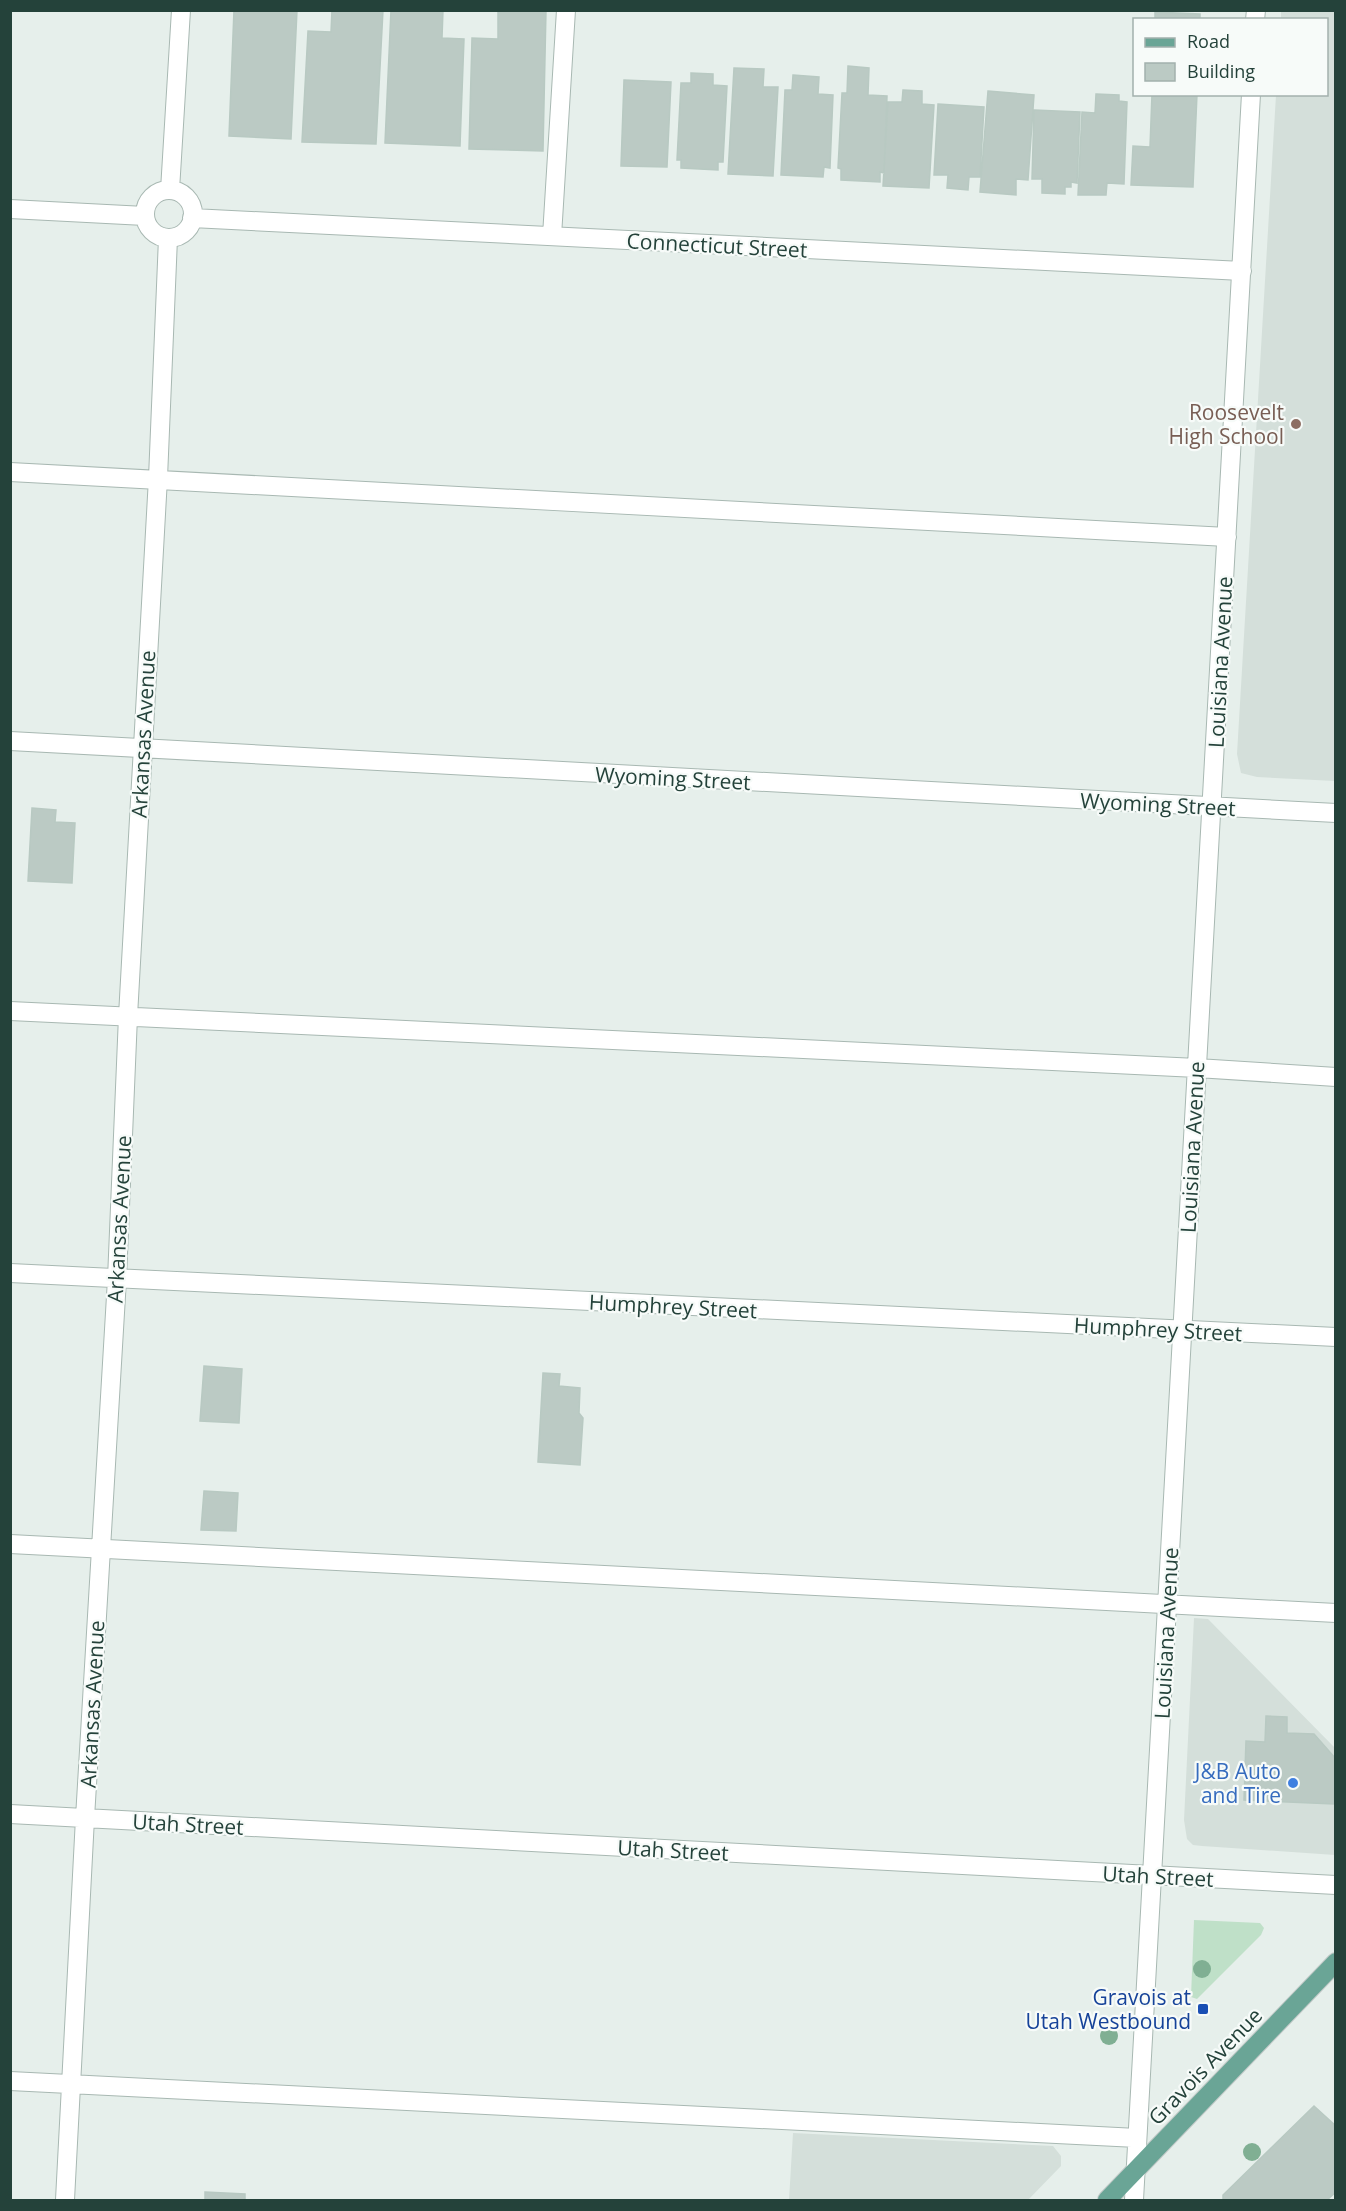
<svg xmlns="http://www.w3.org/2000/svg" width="1346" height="2211" font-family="'Open Sans',sans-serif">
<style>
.built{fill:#d4dfda}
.green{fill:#bfe0c8}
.building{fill:#bbcac4;stroke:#b8c9c2;stroke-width:1.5}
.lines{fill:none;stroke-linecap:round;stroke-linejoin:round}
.minor-casing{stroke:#a8b8b2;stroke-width:20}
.major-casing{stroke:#c2cac8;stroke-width:20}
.minor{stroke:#fff;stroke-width:18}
.major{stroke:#6aa596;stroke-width:18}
.tree{fill:#80af93}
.education-dot{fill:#8d6e63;stroke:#f7fbf9;stroke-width:2}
.shop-dot{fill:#3f7fe0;stroke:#f7fbf9;stroke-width:2}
.transit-dot{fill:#1a4fb4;stroke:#f7fbf9;stroke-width:2}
.labels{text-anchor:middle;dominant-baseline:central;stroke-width:4.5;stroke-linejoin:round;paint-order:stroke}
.street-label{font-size:21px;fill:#24423a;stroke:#f7fbf9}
.education-label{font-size:21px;fill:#785e54;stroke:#f7fbf9;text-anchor:end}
.shop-label{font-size:21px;fill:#366cbe;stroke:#f7fbf9;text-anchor:end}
.transit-label{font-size:21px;fill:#164399;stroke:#f7fbf9;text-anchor:end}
</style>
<rect width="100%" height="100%" fill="#e6efeb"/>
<path class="built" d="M1281,11H1335V781L1257,777L1241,773L1237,754L1276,95L1326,94V20L1281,19Z
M1194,1618L1208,1619L1335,1748V1855L1202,1846L1193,1845L1187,1839L1184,1820Z
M793,2133L1053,2146L1061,2156V2166L1028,2200H789Z"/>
<path class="green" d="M1194,1920L1260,1923L1264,1928L1261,1935L1197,1999L1191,1997Z"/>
<path class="building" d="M234,10H297L291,139L229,136Z
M332,10H383L376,144L302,142L308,31L331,32Z
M391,10H443L442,38L464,39L460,146L385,143Z
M498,10H546L543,151L469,149L472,38L498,39Z
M1155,12L1200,14V20H1155Z
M848,66L869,68L868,95L887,96L884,173L880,172V182L841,180V169L838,168L842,93H847Z
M734,68L764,69L763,87H778L773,176L728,174Z
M691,73L713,74V85L727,86L723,162H718V170L681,168V160H677L681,83H691Z
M793,75L819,77L818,94L833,95L830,168L824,167L823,177L781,175L785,90H792Z
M624,80L671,82L667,167L621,166Z
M903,90L922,91V104L934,105L929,188L883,186L888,102H902Z
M988,91L1034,95L1028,180L1016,179V195L980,192Z
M1096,94L1119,95V101L1127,102L1124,184L1107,183L1106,195H1078L1082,112L1095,113Z
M1152,94H1197L1193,187L1131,185L1133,146L1150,147Z
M938,104L984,107L980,177H969L968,190L947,188L948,175H934Z
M1034,110L1080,112L1077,183L1071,182V187H1065V194L1042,193V179H1032Z
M32,808L56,810L55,822L75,823L72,883L28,881Z
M204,1366L242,1369L239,1423L200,1421Z
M543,1373L560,1374L559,1386L580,1388L579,1413L583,1418L580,1465L538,1462Z
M204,1491L238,1493L236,1531L201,1530Z
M1266,1716L1287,1717V1733L1314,1734L1336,1759L1334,1804L1244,1800L1246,1741L1265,1742Z
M1314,2106L1336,2126V2192L1327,2200H1223V2195Z
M205,2192L245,2194V2200H205Z"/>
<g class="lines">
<g class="minor-casing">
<path id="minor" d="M1255,20L1256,10
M170,190L181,10
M145 214a24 24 0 1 1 48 0a24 24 0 1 1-48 0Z
M10,209L145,216
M192,218L1242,271
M552,236L566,10
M10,472L1227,537
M10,741L1336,813
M10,1011L1197,1068L1336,1077
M10,1273L1336,1337
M10,1544L1336,1613
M10,1814L1336,1885
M10,2081L1137,2138
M65,2200L85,1818L117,1279L128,1016L158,478L168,238
M1134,2200L1251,94"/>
</g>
<g class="major-casing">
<path id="major" d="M1107,2200L1336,1962"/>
</g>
<use href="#minor" class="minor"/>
<use href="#major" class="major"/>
</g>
<g class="tree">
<circle cx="1202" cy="1969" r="9"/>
<circle cx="1109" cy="2036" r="9"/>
<circle cx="1252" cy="2152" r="9"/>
</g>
<circle class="education-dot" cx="1296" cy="424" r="6"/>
<circle class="shop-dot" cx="1293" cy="1783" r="6"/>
<rect class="transit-dot" x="1197" y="2003" width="12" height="12" rx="3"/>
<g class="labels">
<g class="street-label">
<text transform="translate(717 245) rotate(3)">Connecticut Street</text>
<text transform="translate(1220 662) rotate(-87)">Louisiana Avenue</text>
<text transform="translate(143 734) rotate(-87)">Arkansas Avenue</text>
<text transform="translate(673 778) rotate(3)">Wyoming Street</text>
<text transform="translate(1158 804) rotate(3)">Wyoming Street</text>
<text transform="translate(1192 1147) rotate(-87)">Louisiana Avenue</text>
<text transform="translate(119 1219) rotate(-87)">Arkansas Avenue</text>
<text transform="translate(673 1306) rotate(3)">Humphrey Street</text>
<text transform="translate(1158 1329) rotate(3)">Humphrey Street</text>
<text transform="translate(1166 1633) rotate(-87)">Louisiana Avenue</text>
<text transform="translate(92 1704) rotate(-87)">Arkansas Avenue</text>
<text transform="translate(188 1824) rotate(3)">Utah Street</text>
<text transform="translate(673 1850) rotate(3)">Utah Street</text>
<text transform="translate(1158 1876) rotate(3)">Utah Street</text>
<text transform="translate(1205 2066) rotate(-46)">Gravois Avenue</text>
</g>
<g class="education-label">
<text x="1284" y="412">Roosevelt<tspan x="1284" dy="24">High School</tspan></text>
</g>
<g class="shop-label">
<text x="1281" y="1771">J&amp;B Auto<tspan x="1281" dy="24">and Tire</tspan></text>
</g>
<g class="transit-label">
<text x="1191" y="1997">Gravois at<tspan x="1191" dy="24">Utah Westbound</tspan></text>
</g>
</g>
<rect width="1346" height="2211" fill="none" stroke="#24423a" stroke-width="24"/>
<rect x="1133" y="18" width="195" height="78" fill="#f7fbf9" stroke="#a3b1ad" stroke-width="1.5"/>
<rect x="1145" y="38" width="30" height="9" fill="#6aa596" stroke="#a3b1ad" stroke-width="1.5"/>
<text x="1187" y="48" font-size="18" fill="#24423a">Road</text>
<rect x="1145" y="63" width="30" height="18" fill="#bbcac4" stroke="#a3b1ad" stroke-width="1.5"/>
<text x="1187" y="78" font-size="18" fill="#24423a">Building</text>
</svg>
